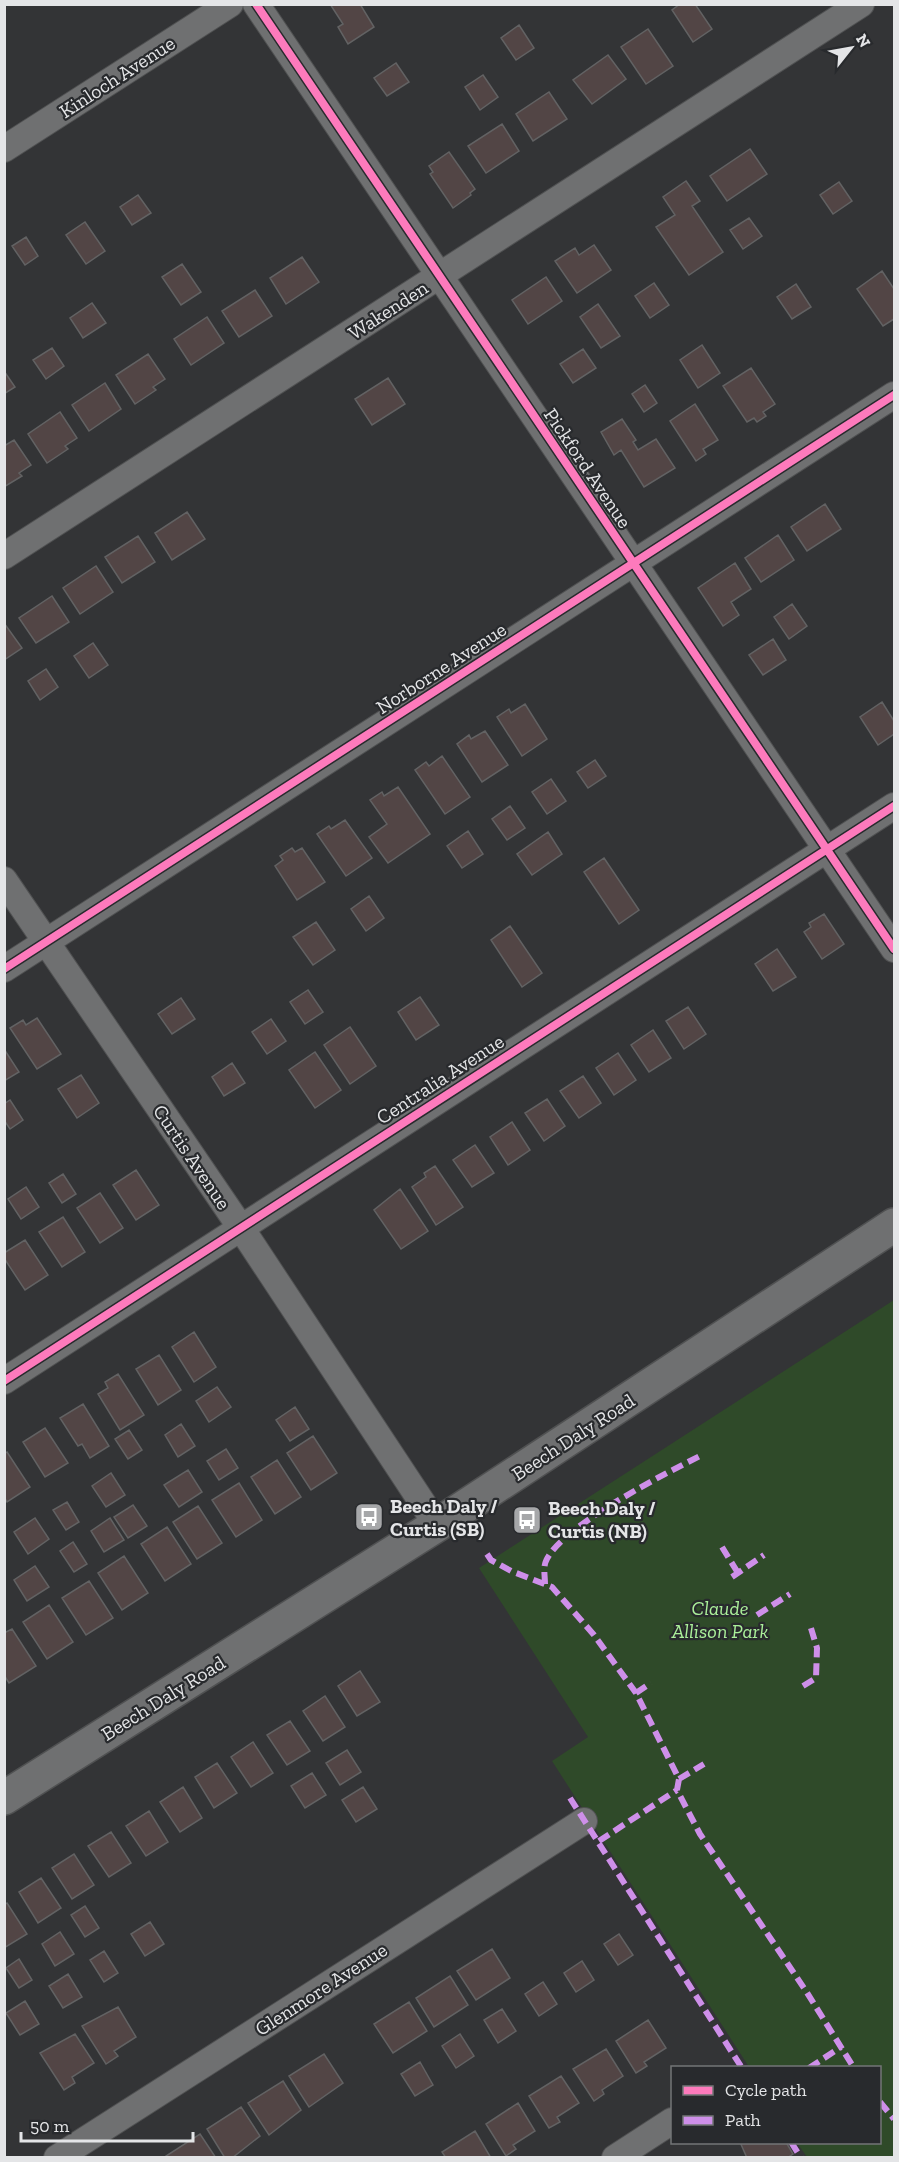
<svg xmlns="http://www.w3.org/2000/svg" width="899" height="2162" font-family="'Zilla Slab',serif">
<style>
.green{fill:#2f4a29}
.building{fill:#524545;stroke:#626263;stroke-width:1.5}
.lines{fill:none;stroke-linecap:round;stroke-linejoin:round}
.street-casing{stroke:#505152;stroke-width:28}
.secondary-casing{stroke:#505152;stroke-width:36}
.street{stroke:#6f7071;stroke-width:26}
.secondary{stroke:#6f7071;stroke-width:33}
.quiet{stroke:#ce8fe9;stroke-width:6;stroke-dasharray:12 6;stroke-linecap:butt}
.cycleway-casing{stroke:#282a2d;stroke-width:11}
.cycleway{stroke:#fd7abc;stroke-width:8}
.labels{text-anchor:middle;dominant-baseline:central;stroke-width:4.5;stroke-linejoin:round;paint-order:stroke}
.street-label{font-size:20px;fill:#e4e5e7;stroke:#282a2d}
.poi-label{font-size:20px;font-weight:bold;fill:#e4e5e7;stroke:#282a2d;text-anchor:start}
.park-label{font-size:20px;font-style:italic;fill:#abf09a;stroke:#282a2d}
</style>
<rect width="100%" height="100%" fill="#333436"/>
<path class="green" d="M894,1300V2157H807L797,2143L880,2142V2068L749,2067L552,1761L588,1737L479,1568Z"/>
<path class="building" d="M330,4H360L374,27L348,44L338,27L343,24Z
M680,4H695L712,29L693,42L672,10Z
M519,25L534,48L516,60L501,38Z
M648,29L673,66L646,84L621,47Z
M608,55L626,79L592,104L573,80Z
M396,63L409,82L387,96L374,78Z
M483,75L498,97L480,110L465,87Z
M549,92L567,119L533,141L516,114Z
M502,124L519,151L486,173L468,146Z
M750,149L767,174L727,201L710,176Z
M449,152L475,189L470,193L471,195L453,208L430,174L433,172L429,166Z
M686,181L700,201L692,206L723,252L689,275L656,227L675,215L663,197Z
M839,182L852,201L833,214L820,195Z
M138,195L151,213L132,225L120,207Z
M749,218L762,236L743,249L730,230Z
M85,222L105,251L86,264L66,235Z
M26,237L38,256L25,265L12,246Z
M594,245L611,270L577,293L555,261L575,248L579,255Z
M302,257L319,282L286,304L270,278Z
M182,264L201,292L181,305L162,277Z
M882,271L894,289V319L883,326L857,289Z
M546,277L562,301L528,324L512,300Z
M654,283L669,305L650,318L635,296Z
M796,284L811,307L792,319L777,297Z
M255,290L272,316L239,337L222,311Z
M92,303L106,323L83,338L70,318Z
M598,304L620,336L601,348L580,317Z
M207,317L224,343L191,365L174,339Z
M702,345L720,373L698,388L680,360Z
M52,348L64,366L46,379L33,360Z
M583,349L596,368L573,383L560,364Z
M148,354L165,379L153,387L156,390L135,404L116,375Z
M751,368L775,404L763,412L766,416L757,422L754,418L747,422L723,386Z
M4,371L15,387L4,394Z
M388,378L405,404L372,425L355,399Z
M105,383L121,409L89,431L72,405Z
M645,385L657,403L644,412L632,394Z
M695,404L718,440L703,449L706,454L696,461L670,421Z
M60,412L77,438L65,446L68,449L47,463L28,434Z
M622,419L636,440L633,442L638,450L656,439L675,468L644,487L621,450L614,455L601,432Z
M14,440L31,465L19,473L22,476L4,487V446Z
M825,504L841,529L807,551L791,527Z
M187,512L205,539L172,560L155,533Z
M778,535L794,560L761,582L745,558Z
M138,536L155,562L122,583L105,557Z
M735,563L751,589L731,602L739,615L723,626L698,588Z
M96,566L113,592L80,614L63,588Z
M52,596L69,622L36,643L19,618Z
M792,604L807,626L789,639L774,617Z
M4,623L22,648L4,660Z
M773,639L786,660L763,675L749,655Z
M93,643L108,665L89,678L74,656Z
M46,669L58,687L40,700L28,681Z
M882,702L894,721V734L878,745L860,717Z
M525,704L547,739L522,756L497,717L509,709L511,713Z
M485,731L508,765L482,782L457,744L469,735L471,739Z
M442,756L470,797L445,814L415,770L426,762L429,766Z
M595,760L606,776L588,788L577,772Z
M551,779L566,801L547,814L532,792Z
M398,787L430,834L388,863L369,837L387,824L370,800L382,792L384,796Z
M510,806L525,828L507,840L492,819Z
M345,820L372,858L346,876L317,834L329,826L331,829Z
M468,831L483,854L462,868L447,846Z
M548,832L562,854L532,875L517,854Z
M292,848L295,852L302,848L325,882L297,900L275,866L283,860L280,856Z
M604,858L639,910L619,924L584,872Z
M369,896L384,918L366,931L351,909Z
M824,914L844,944L822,959L804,932L811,927L809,923Z
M316,922L335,950L313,965L293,937Z
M510,926L542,973L522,987L491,940Z
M777,949L796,977L773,991L755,964Z
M308,990L323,1012L305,1024L290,1002Z
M420,997L439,1025L416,1040L398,1012Z
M181,998L195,1019L172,1034L158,1014Z
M688,1007L706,1034L684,1049L666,1021Z
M37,1018L61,1054L37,1069L10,1028L23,1020L26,1025Z
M271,1019L286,1041L267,1054L252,1032Z
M350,1027L376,1066L350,1084L324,1045Z
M653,1030L671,1058L649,1072L631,1045Z
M4,1049L19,1072L4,1081Z
M315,1052L341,1090L315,1108L289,1070Z
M618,1053L636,1080L614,1095L596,1068Z
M232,1063L245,1083L224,1096L212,1077Z
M81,1075L99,1103L77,1118L58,1089Z
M583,1076L601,1103L579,1118L560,1091Z
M547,1099L565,1126L544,1141L525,1113Z
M10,1100L23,1120L10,1129L4,1120V1104Z
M512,1122L530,1150L508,1165L490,1137Z
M475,1145L494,1173L472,1187L453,1160Z
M435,1166L463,1207L436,1225L412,1187L426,1177L424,1173Z
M136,1170L159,1205L136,1220L113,1185Z
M63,1174L76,1194L62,1203L49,1183Z
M26,1187L39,1207L21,1219L8,1199Z
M400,1189L428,1231L401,1249L374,1210Z
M100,1193L123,1228L100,1243L77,1208Z
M63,1217L85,1252L62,1267L39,1232Z
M25,1240L48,1275L25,1290L4,1258V1253Z
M194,1332L216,1367L194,1382L172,1347Z
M159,1355L181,1390L158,1405L136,1369Z
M118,1374L144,1415L120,1430L98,1394L108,1388L105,1382Z
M217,1387L231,1407L209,1422L196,1401Z
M83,1404L109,1446L90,1458L82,1444L78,1446L60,1418Z
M295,1407L309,1429L290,1441L276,1420Z
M181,1424L195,1446L178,1457L165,1435Z
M45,1428L68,1463L45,1477L23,1442Z
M129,1430L142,1450L128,1459L115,1439Z
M313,1436L337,1473L311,1490L287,1453Z
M226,1449L238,1468L219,1480L207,1461Z
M7,1452L30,1487L7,1502L4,1497V1454Z
M277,1460L301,1497L275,1514L251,1477Z
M188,1470L202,1492L179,1507L164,1485Z
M111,1473L125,1495L106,1507L92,1486Z
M239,1483L262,1520L236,1537L212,1500Z
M67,1502L79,1522L66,1530L53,1510Z
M133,1505L147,1526L128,1538L114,1517Z
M198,1506L222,1543L197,1559L173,1522Z
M35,1518L49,1539L28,1554L14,1532Z
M110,1518L124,1540L104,1552L91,1531Z
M167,1527L191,1564L165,1581L141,1544Z
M73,1542L87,1564L74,1572L60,1551Z
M124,1556L148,1593L122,1610L98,1573Z
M35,1566L49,1587L27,1601L14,1580Z
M89,1581L113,1618L86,1635L62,1598Z
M49,1605L73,1642L47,1659L23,1622Z
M12,1629L36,1666L9,1683L4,1675V1633Z
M360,1671L380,1702L357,1716L338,1686Z
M325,1696L345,1727L323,1741L303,1711Z
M290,1721L310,1751L287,1765L267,1735Z
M253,1742L273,1773L251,1787L231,1757Z
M347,1750L361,1772L340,1785L326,1763Z
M217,1763L237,1793L214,1808L195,1777Z
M312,1773L326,1795L305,1808L291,1786Z
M183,1787L202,1818L180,1832L160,1802Z
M363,1787L377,1809L356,1822L342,1800Z
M149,1811L168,1842L146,1856L126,1826Z
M111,1832L131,1863L109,1877L88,1846Z
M74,1854L94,1885L72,1899L52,1868Z
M41,1878L61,1908L38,1923L19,1892Z
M7,1903L27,1934L4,1948V1905Z
M85,1906L99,1928L85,1937L71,1915Z
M150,1922L164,1944L145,1956L131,1934Z
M60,1932L74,1954L55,1966L42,1944Z
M619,1934L633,1955L618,1965L604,1944Z
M492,1949L510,1978L476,2000L457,1971Z
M104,1951L118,1973L104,1982L90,1960Z
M19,1959L32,1980L19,1988L6,1968Z
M582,1961L594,1980L576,1992L564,1973Z
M68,1974L82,1997L63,2008L49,1986Z
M450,1976L468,2005L434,2027L416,1998Z
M543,1982L557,2004L539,2016L525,1994Z
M25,2001L39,2024L20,2035L6,2013Z
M409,2002L427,2031L393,2053L374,2024Z
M118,2007L136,2037L114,2051L118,2056L106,2064L82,2026Z
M502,2009L516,2031L498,2043L484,2020Z
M648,2020L666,2048L644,2062L647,2066L636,2073L616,2041Z
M75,2034L94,2063L72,2077L75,2083L64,2090L40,2053Z
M460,2034L474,2056L456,2068L442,2046Z
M606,2049L623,2076L602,2090L604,2094L594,2101L573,2069Z
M324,2054L343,2083L309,2107L289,2076Z
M420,2062L433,2085L415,2096L401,2074Z
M561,2076L579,2103L557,2117L560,2122L549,2128L529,2096Z
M283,2081L301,2110L269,2135L248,2103Z
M518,2103L535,2131L513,2145L516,2149L506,2156L486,2124Z
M241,2107L260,2136L232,2158H225L207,2129Z
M475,2131L491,2158H446L442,2152Z
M200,2134L216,2158H167L166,2156Z
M740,2142H786L793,2154L787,2158H747Z"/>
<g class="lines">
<g class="street-casing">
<path id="street" d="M256,4L894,949
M4,149L230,4
M4,556L861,4
M4,880L241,1228L437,1525
M4,969L894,395
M4,1381L894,806
M57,2158L584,1821
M615,2158L672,2121"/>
</g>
<g class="secondary-casing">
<path id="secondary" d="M4,1798L437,1525L894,1225"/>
</g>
<use href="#street" class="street"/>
<use href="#secondary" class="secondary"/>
<path class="quiet" d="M722,1547L738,1573
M487,1554L491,1560L511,1571L552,1587L594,1635L636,1693L679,1779L677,1790L700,1834L806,1991L854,2068
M732,1577L764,1555
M545,1584C545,1577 543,1567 546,1561C560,1527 666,1473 700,1456
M757,1615L790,1594
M803,1686L816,1678L817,1648L810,1625
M636,1693L651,1683
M679,1779L704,1764
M570,1798L742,2068
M599,1841L677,1790
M809,2068L841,2047
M880,2102L894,2119
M791,2142L801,2158"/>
<g class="cycleway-casing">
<path id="cycleway" d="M256,4L894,949
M4,969L894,395
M4,1381L894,806"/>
</g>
<use href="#cycleway" class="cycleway"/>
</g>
<defs>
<g id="bus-square" transform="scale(1.5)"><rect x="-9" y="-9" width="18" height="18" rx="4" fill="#a6a7a9" stroke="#282a2d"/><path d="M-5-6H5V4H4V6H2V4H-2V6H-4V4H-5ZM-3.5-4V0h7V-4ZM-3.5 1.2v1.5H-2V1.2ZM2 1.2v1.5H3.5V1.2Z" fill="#fff"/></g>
</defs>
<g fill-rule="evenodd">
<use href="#bus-square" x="369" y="1517"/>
<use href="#bus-square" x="527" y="1520"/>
</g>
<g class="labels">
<g class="street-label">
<text transform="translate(117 77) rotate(-33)">Kinloch Avenue</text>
<text transform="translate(388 310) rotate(-33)">Wakenden</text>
<text transform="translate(588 468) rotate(56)">Pickford Avenue</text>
<text transform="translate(441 668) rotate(-33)">Norborne Avenue</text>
<text transform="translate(440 1079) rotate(-33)">Centralia Avenue</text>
<text transform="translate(192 1157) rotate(56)">Curtis Avenue</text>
<text transform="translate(573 1437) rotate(-33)">Beech Daly Road</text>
<text transform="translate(163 1698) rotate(-32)">Beech Daly Road</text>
<text transform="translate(321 1989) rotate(-33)">Glenmore Avenue</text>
</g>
<g class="poi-label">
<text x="390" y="1506">Beech Daly /<tspan x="390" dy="23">Curtis (SB)</tspan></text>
<text x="548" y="1508">Beech Daly /<tspan x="548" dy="23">Curtis (NB)</tspan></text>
</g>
<g class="park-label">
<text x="720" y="1608">Claude<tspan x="720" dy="23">Allison Park</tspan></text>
</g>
</g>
<rect width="899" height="2162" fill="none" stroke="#e4e5e7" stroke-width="12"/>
<rect x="671" y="2066" width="210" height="78" fill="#282a2d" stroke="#737577" stroke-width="1.5"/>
<rect x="683" y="2086" width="30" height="9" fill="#fd7abc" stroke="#737577" stroke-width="1.5"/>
<text x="725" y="2096" font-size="18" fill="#e4e5e7">Cycle path</text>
<rect x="683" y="2116" width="30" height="9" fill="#ce8fe9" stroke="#737577" stroke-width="1.5"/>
<text x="725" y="2126" font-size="18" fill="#e4e5e7">Path</text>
<g transform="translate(851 48) rotate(59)" stroke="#282a2d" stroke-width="4.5" paint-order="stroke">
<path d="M0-4.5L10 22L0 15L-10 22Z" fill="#e4e5e7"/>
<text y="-9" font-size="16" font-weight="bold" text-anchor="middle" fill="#e4e5e7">N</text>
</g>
<path d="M21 2132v9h172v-9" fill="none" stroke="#e4e5e7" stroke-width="3"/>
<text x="30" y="2132" font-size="18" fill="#e4e5e7" stroke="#282a2d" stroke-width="4.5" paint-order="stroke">50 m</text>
</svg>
